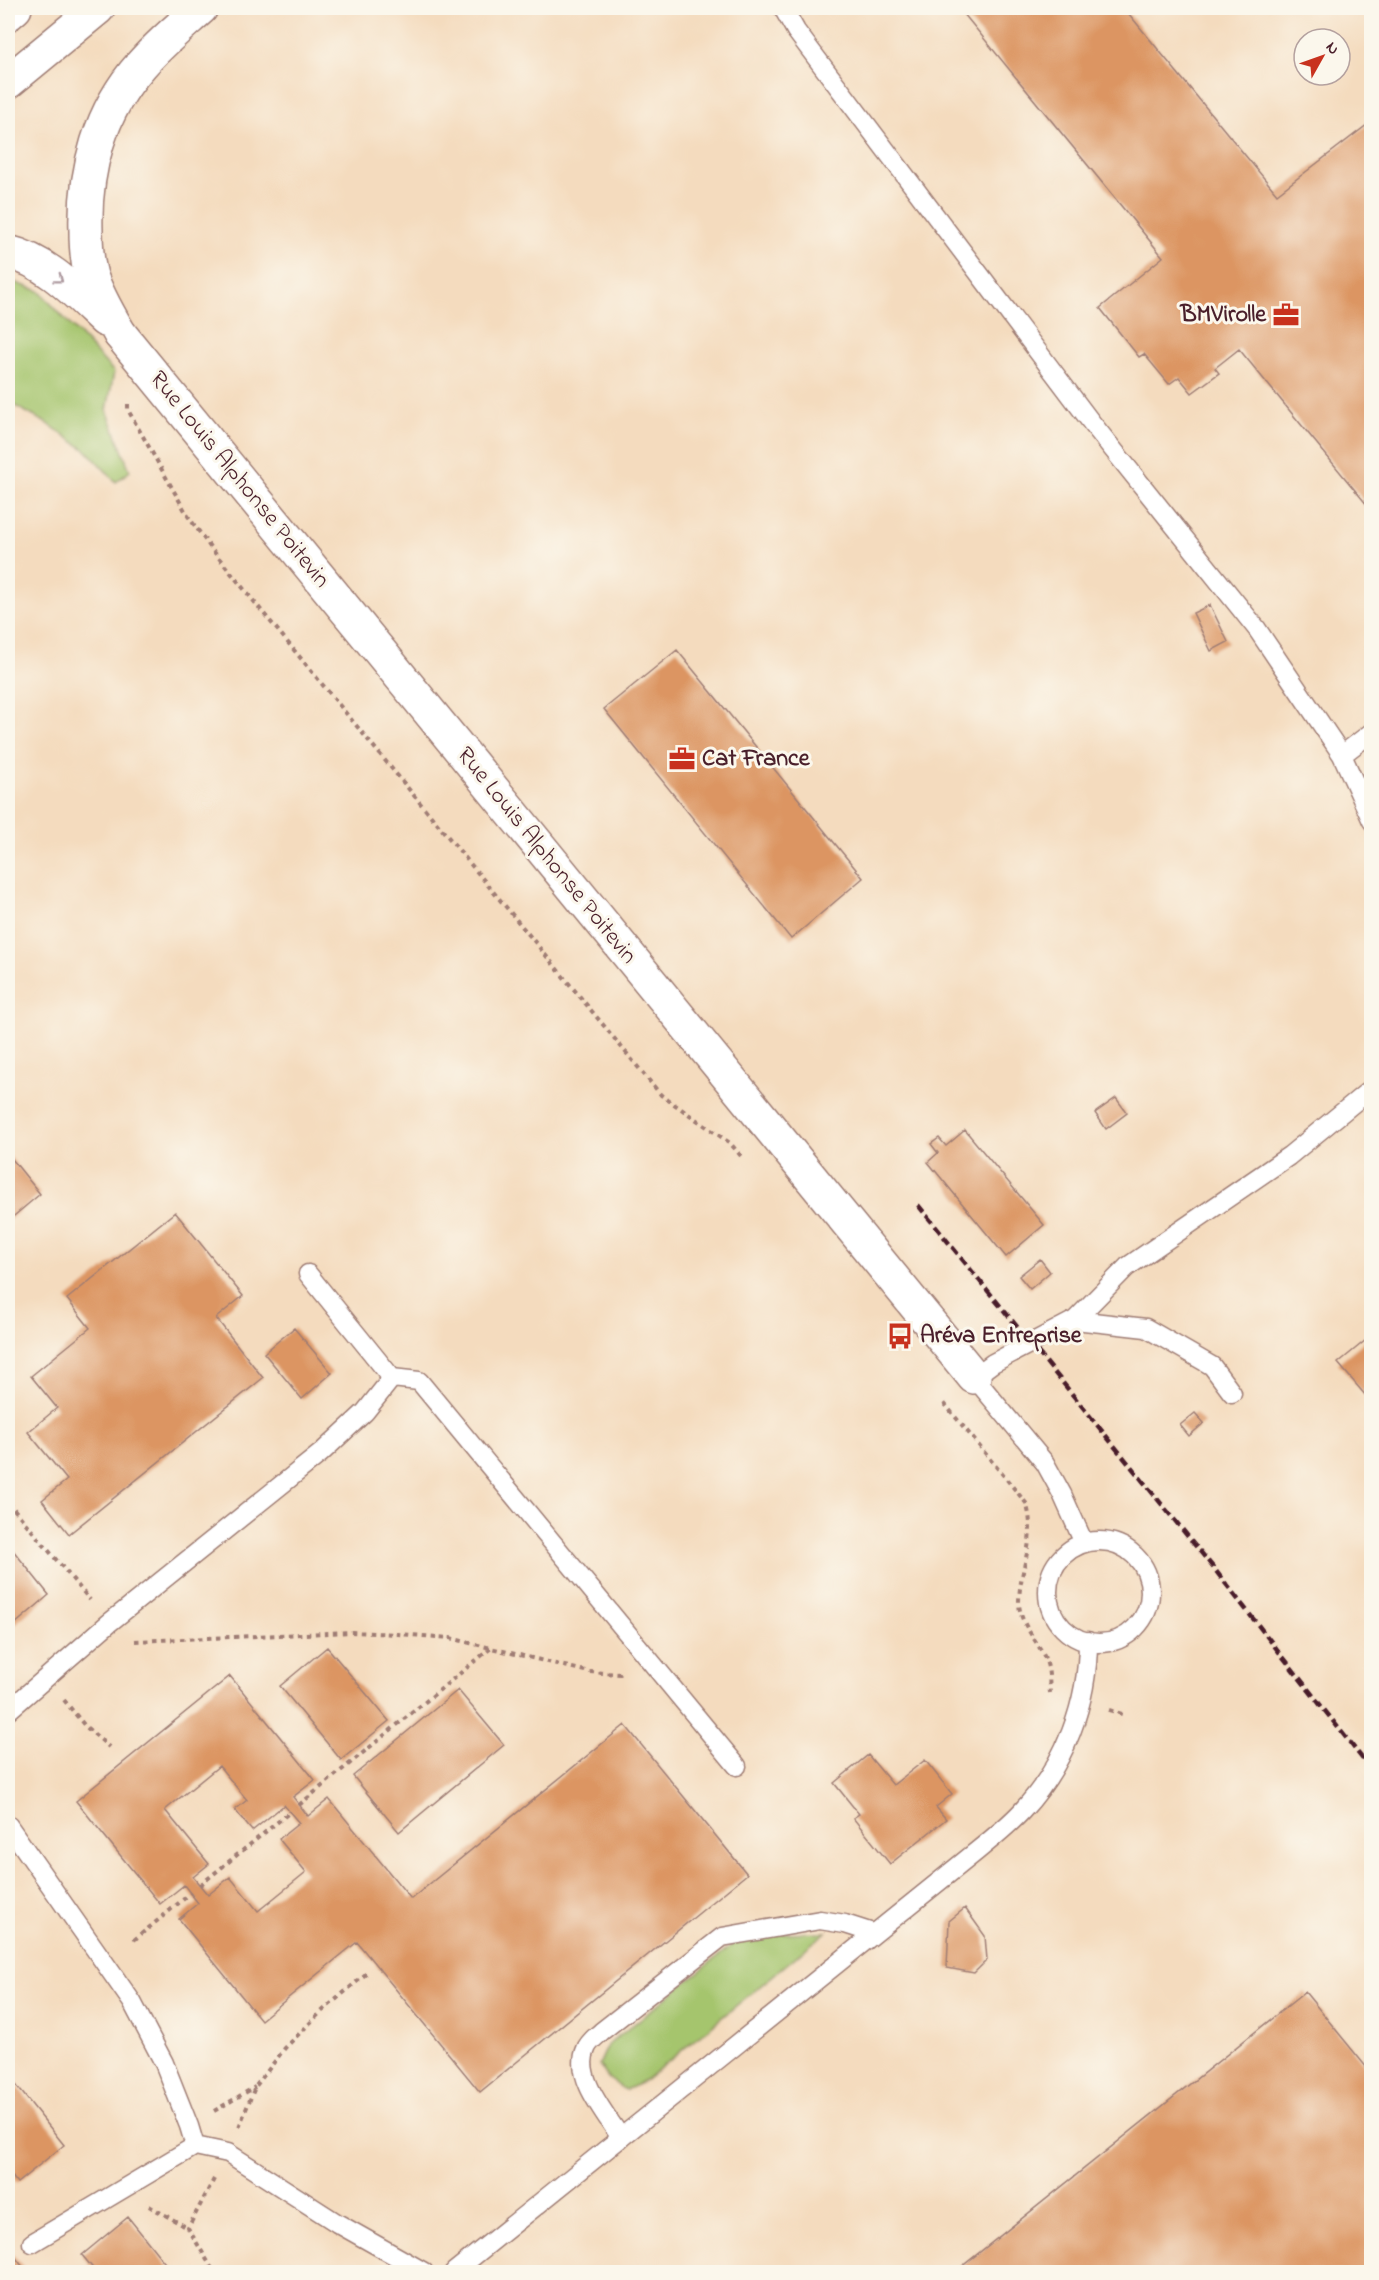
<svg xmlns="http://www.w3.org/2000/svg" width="1379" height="2280" font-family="'Indie Flower',sans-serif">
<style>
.green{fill:#a5c56d;stroke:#78724c;stroke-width:1.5}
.building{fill:#dc9562;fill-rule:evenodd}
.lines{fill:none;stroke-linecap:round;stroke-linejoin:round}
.service-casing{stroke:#9f7d74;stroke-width:21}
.minor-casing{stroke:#9f7d74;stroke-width:36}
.secondary-casing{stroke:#9f7d74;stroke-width:36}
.primary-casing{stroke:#9f7d74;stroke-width:36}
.path{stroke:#9f7d74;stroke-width:4;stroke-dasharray:4.5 4.5;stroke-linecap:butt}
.service{stroke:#fff;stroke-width:18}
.minor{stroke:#fff;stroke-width:33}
.secondary{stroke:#fff;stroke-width:33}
.primary{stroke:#fff;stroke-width:33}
.rail{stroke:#4a1f2b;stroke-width:4.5;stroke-dasharray:9 4.5;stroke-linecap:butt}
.oneway{stroke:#ae9aa0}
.labels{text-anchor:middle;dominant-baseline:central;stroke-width:6;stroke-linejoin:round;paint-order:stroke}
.poi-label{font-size:24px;font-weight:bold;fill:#4a1f2b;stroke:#fbf7ec;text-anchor:start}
.street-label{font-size:24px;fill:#4a1f2b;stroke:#fbf7ec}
</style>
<rect width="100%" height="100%" fill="#fbf7ec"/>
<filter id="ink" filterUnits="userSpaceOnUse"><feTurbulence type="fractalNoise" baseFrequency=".0167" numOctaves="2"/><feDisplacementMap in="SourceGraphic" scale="12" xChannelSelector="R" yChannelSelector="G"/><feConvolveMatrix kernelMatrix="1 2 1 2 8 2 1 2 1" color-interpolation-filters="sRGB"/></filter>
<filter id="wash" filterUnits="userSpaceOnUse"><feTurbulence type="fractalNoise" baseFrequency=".008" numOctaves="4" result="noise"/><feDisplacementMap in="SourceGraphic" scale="24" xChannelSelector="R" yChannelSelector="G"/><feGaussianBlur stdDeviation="1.35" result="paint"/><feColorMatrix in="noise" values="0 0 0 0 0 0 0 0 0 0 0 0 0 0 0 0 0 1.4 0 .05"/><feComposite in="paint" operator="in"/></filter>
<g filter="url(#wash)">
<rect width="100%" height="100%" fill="#f4dbbe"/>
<path class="green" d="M8,280L39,291L114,372L107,410L130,471L116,482L87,451L48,424L8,402Z
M826,1932L643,2082L625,2090L609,2079L599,2065L608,2045L737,1941L783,1933Z"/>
<g id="blocks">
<path class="building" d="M959,8H1124L1277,194L1372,121V511L1239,349L1215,368L1219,373L1192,393L1179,377L1169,384L1144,354L1139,357L1100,308L1163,257Z
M1210,605L1228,642L1211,651L1193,613Z
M677,650L863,878L791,939L604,709Z
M1116,1098L1127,1113L1106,1129L1095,1113Z
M965,1130L1044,1225L1006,1257L928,1162L938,1153L931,1144L939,1138L946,1146Z
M8,1154L40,1194L8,1221Z
M175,1212L243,1296L216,1318L263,1378L69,1534L42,1500L67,1480L28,1432L57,1408L31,1376L90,1328L67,1299Z
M1040,1259L1050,1272L1030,1289L1019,1276Z
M294,1328L332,1373L302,1399L264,1353Z
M1372,1335V1403L1338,1363Z
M1195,1413L1204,1423L1189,1436L1180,1425Z
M8,1544L49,1595L8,1630Z
M327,1647L389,1721L341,1760L280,1686Z
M230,1676L315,1780L293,1797L308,1816L329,1799L411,1899L625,1725L747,1874L480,2092L357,1942L261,2020L179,1919L198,1903L184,1885L160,1904L76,1801ZM219,1766L247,1800L235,1810L252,1831L284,1805L299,1823L279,1839L306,1872L258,1911L230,1877L208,1895L193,1877L209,1864L165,1810Z
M458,1690L504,1745L399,1832L353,1776Z
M868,1755L893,1785L925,1760L952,1794L936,1807L946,1819L890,1864L853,1818L859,1814L834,1783Z
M965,1908L985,1936L987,1960L974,1973L947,1968L949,1921Z
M1305,1992L1372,2074V2272H955Z
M8,2075L64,2145L17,2183L8,2171Z
M128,2217L172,2272H96L82,2255Z
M8,2248L27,2272H8Z"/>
</g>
</g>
<g filter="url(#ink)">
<use href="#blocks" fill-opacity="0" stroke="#9f7d74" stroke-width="1.5"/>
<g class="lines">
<g class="service-casing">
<path id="service" d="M783,8L796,31L1091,422L1257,629L1342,755L1372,821
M1342,755L1372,732
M308,1274L392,1378L419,1381L737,1766
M1075,1320L1127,1267L1289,1156L1372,1088
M1048 1592a51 51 0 1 1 102 0a51 51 0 1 1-102 0Z
M1084,1543L1062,1494L1045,1463L974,1377L993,1363L1075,1320L1146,1328L1212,1366L1232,1393
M8,1711L109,1623L321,1453L365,1412L392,1378
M8,1825L132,2002L164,2063L189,2126L195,2146L228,2153L337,2223L424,2272
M621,2138C607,2115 573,2077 586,2049C588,2042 597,2036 602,2031L722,1937L820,1920L845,1924L873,1933
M32,2243L195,2146
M454,2272L977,1851C993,1838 1009,1825 1022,1811C1065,1765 1088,1703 1088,1641"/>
</g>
<g class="minor-casing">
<path id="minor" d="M120,334L974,1377"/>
</g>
<g class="secondary-casing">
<path id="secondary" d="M8,14L15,8"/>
</g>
<g class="primary-casing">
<path id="primary" d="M8,82L98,8
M8,252C47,261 77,294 105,320
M120,334C109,315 98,297 91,276C87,261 86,246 86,231C84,170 100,111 141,65C159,44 181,26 201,8"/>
</g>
<path class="path" d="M128,404V410L188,516L210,547L256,604L661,1095L730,1143L741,1156
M944,1403L1026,1503C1038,1537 1019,1569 1019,1603C1020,1626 1039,1641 1046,1661C1050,1671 1049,1683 1050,1693
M8,1502L90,1600
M135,1641L351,1632L398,1634L450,1638L589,1672L620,1674L623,1672
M64,1700L85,1726L109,1747
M1109,1710L1122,1714
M299,1805L491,1648
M200,1885L290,1812
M134,1940L191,1893
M214,2111L255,2087
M239,2127L255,2087L285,2048L320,2013L367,1973
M214,2179L188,2228L214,2272
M149,2206L188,2228"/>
<use href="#service" class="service"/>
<use href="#minor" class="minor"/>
<use href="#secondary" class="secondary"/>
<use href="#primary" class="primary"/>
<path class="rail" d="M918,1205L1212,1566L1372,1771"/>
</g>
<defs><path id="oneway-chevron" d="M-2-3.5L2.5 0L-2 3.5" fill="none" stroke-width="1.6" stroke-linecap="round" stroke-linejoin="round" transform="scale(1.5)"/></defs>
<use class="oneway" href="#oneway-chevron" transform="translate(59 279) rotate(37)"/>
</g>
<defs>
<g id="office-bare" transform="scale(2.07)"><path d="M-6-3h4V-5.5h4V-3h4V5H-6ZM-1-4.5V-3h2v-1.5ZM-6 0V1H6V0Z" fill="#c8321e" stroke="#fbf7ec" stroke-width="2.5" paint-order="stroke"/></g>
<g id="bus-bare" transform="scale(2.07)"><path d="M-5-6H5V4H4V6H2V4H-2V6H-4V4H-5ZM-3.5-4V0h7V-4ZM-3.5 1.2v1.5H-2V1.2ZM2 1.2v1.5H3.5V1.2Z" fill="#c8321e" stroke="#fbf7ec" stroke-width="2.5" paint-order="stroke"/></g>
</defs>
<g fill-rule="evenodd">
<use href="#office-bare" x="1286" y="315"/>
<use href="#office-bare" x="682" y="759"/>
<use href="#bus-bare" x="900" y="1336"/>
</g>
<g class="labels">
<g class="poi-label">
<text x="1266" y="315" text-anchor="end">BMVirolle</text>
<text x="702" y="759">Cat France</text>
<text x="920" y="1336">Aréva Entreprise</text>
</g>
<g class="street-label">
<text transform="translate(239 480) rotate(51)">Rue Louis Alphonse Poitevin</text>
<text transform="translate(546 856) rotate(51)">Rue Louis Alphonse Poitevin</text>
</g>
</g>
<rect width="1379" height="2280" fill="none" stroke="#fbf7ec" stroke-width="30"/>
<g transform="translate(1322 57) rotate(50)"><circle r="28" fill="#fbf7ec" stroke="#b4a19f" stroke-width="1.5"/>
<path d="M0-4.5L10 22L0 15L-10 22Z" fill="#c8321e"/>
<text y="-9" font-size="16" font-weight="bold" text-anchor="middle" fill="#4a1f2b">N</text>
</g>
</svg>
